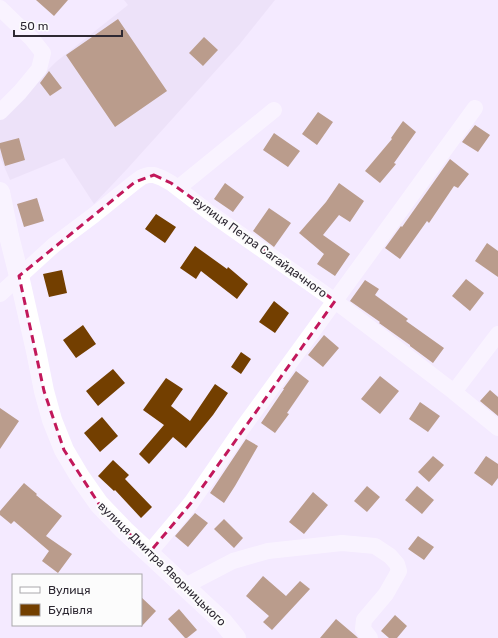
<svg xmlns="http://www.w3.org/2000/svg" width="498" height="638" font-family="Rubik,sans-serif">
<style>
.built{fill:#e5daf2}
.building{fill:#733f00}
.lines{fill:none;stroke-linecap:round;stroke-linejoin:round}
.minor{stroke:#fff;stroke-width:16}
.tertiary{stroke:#fff;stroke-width:20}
.marked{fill:none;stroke:#c2185b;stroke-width:3;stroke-dasharray:8 5;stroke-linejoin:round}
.labels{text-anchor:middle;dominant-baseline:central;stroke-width:4;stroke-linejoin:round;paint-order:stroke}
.street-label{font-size:12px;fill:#2e2933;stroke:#fcfcfc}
</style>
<rect width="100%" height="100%" fill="#f4eaff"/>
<path class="built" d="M124,0H275L239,45L128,168L94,204L64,158L10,180L0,157V117L57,61L128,5Z"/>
<path class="building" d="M36,0H68L54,16Z
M118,19L167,91L115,127L66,55Z
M204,37L218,50L203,66L189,53Z
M49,71L62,88L50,96L40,83Z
M318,112L333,122L317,145L302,134Z
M403,121L416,132L394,163L396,164L380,183L365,171L392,139L391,138Z
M475,125L490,135L478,152L462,142Z
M274,133L300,151L288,167L263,150Z
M19,138L25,160L5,166L0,148V143Z
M450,159L469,174L458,188L454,186L429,223L427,221L400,259L385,248L401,226L402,227Z
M225,183L244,197L233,212L214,199Z
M339,183L364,201L350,222L339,215L323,235L350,254L335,276L317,264L324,254L299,233L326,202Z
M37,198L44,221L24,227L17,204Z
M269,208L291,223L274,247L253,231Z
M156,214L176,227L165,243L145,229Z
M487,243L498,251V277L475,261Z
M195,246L227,269L228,267L248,284L237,299L201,271L196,279L180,268Z
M62,270L67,293L49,297L43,274Z
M466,279L484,293L470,311L452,296Z
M365,280L379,289L375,295L408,319L406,321L444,348L433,363L410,346V345L379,323L380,322L350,301Z
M274,301L289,313L275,333L259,322Z
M83,325L96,344L76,358L63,340Z
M324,335L339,348L323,367L308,355Z
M241,352L251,359L241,374L231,367Z
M113,369L125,383L98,406L86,391Z
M296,371L309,381L287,413L289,414L275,433L261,423L284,389H283Z
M380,376L399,391L380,414L361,399Z
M166,378L183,389L171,406L190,421L215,384L228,393L213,415L186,448L173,437L149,464L139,454L164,425L143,410Z
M490,390L498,397V416L480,401Z
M420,402L440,416L428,432L409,419Z
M0,408L19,421L0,449Z
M102,417L118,436L100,452L84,433Z
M246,439L258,446L235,486L224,503L210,493Z
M433,456L444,465L429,482L418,472Z
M486,456L498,464V478L492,486L474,473Z
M113,460L129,475L125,479L152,507L141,518L115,490L114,491L98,476Z
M24,483L37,494L36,495L62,516L46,536L72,554L58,573L42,561L49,551L14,521L11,524L0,515V511Z
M367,486L380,497L367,512L354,501Z
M417,486L434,500L422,514L405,500Z
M313,492L328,505L304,534L289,522Z
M195,513L208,523L188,547L175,536Z
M224,519L243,538L234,548L214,529Z
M418,536L434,547L424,560L408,549Z
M263,576L286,596L300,581L310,589L272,630L263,622L269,616L246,596Z
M141,597L156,611L141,627Z
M179,609L197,630L187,638H185L168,619Z
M395,615L407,626L397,638H389L381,631Z
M336,619L356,636L358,638H320Z"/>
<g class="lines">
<path class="minor" d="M0,8L32,39L43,53L39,69L20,92L0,112
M178,188L274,110
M0,294L54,245L94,215L135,182L142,177L148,175H154L162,178L171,183L210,213L335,301L454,392L498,428
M454,392L498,334
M149,553L191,503L241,430L475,108
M185,586L233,561L268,551L342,543L375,546L390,556L397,564L399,571L386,594L364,620L363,629L370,638"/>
<path class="tertiary" d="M0,192L9,236L19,276L36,351L44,391L52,420L64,450L80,477L99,504L124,530L223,622L236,638"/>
</g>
<path d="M0 0H498V638H0ZM154,175L171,183L335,301L191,503L149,553L99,504L64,450L44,391L19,276L135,182Z" fill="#f4eaff" fill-opacity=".55" fill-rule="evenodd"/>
<path class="marked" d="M154,175L171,183L335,301L191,503L149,553L99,504L64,450L44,391L19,276L135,182Z"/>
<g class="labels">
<g class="street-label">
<text transform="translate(260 247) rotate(36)">вулиця Петра Сагайдачного</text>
<text transform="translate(162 564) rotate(44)">вулиця Дмитра Яворницького</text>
</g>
</g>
<rect x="12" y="574" width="130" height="52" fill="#fcfcfc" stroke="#aaa8ac"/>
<rect x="20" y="587" width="20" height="6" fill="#ffffff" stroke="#aaa8ac"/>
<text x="48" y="594" font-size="12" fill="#2e2933">Вулиця</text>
<rect x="20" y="604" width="20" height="12" fill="#733f00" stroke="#aaa8ac"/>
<text x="48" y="614" font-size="12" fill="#2e2933">Будівля</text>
<path d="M14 30v6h108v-6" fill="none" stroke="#2e2933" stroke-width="2"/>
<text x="20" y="30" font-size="12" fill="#2e2933" stroke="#fcfcfc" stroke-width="3" paint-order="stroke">50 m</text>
</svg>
